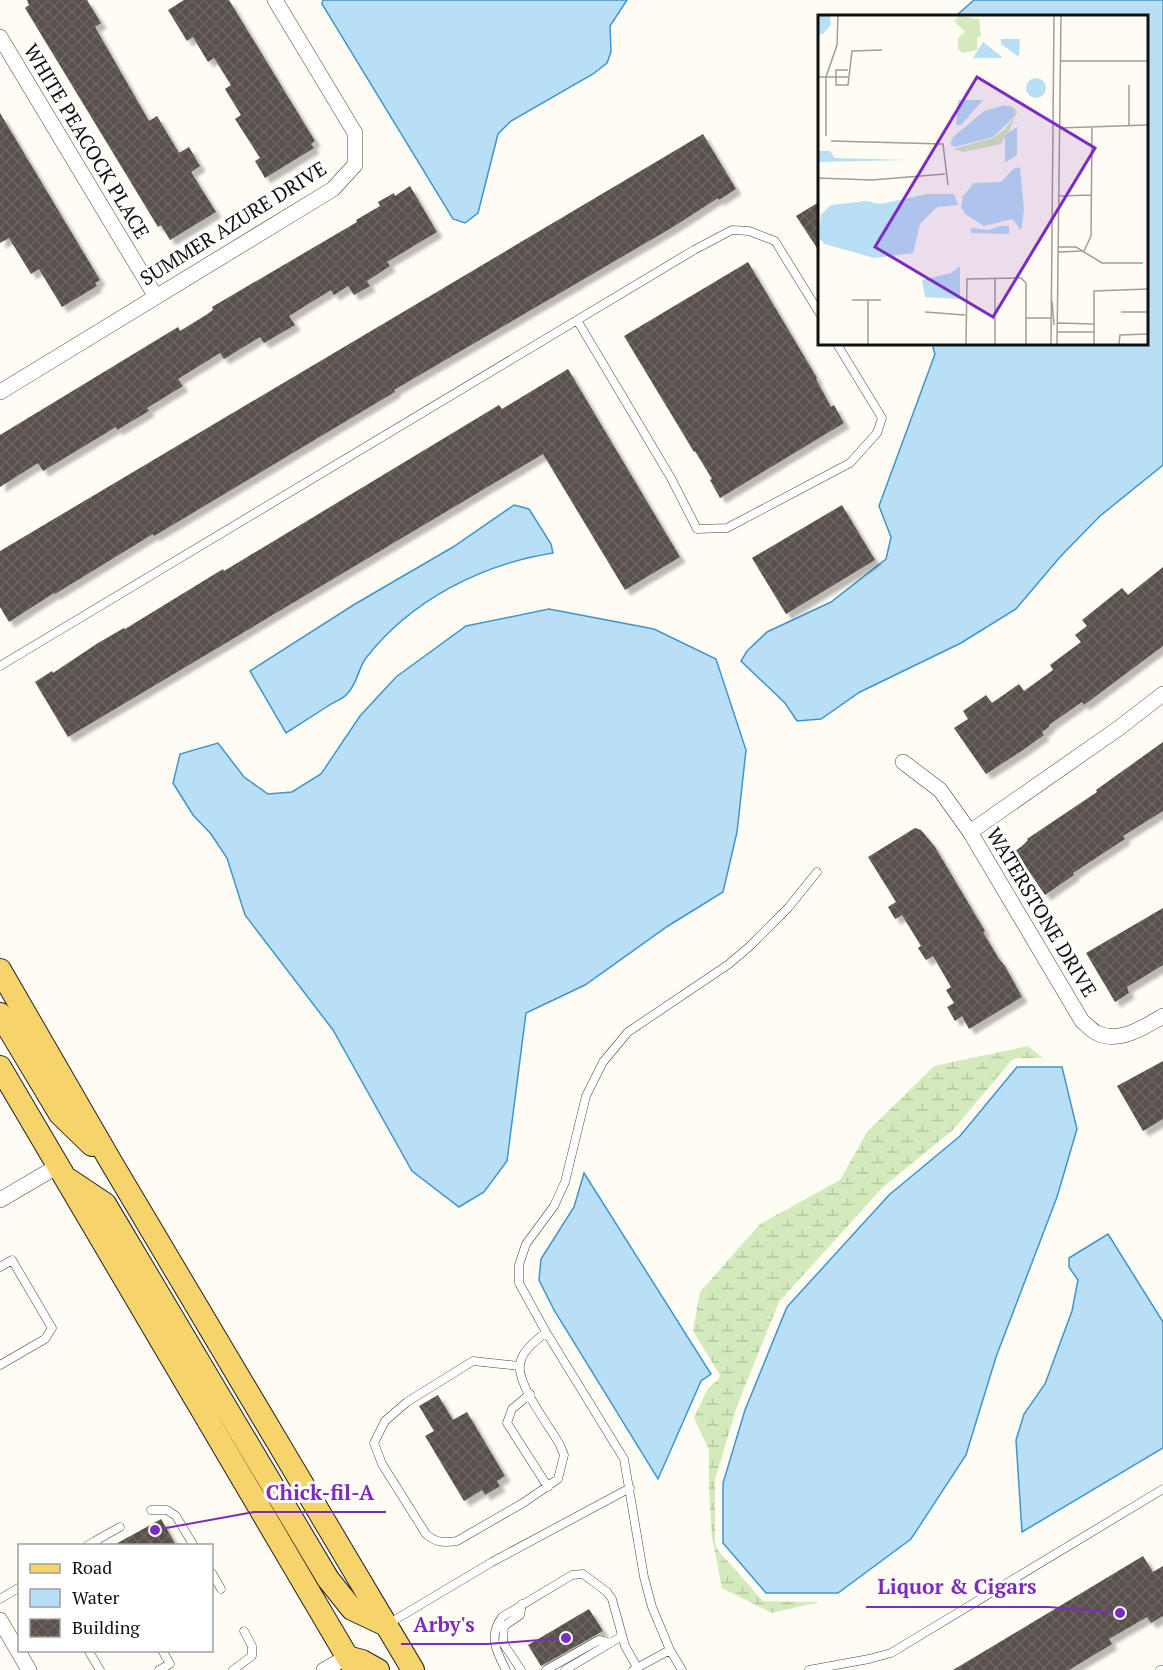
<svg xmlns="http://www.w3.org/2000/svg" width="1163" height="1670" font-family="'PT Serif',serif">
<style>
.wetland{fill:url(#wetland-marsh)}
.water{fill:#b8dff6;stroke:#3f95cd;stroke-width:1.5}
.building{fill:url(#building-cross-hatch);filter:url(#shadow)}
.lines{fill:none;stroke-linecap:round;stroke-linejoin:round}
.service-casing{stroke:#434343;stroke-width:9}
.minor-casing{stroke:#434343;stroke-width:16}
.primary-casing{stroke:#212121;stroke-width:24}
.service{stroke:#fff;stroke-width:8}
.minor{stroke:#fff;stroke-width:15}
.primary{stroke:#f7d46b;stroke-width:22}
.labels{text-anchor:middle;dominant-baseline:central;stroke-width:6;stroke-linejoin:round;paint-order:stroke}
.street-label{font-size:20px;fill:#101010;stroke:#fff}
.inset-road{fill:none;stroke:#9f9e98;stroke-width:1.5}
.view{fill:#7b2cbf;fill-opacity:0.15;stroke:#7b2cbf;stroke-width:3}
.inset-edge{fill:none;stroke:#101010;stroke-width:3}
.leader{fill:none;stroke:#7b2cbf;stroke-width:2}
.callout-dot{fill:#7b2cbf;stroke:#fff;stroke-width:2}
.callout-label{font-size:21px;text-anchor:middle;font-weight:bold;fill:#7b2cbf;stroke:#fff;stroke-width:6;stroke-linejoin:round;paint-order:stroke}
</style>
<defs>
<pattern id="wetland-marsh" width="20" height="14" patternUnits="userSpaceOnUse" patternTransform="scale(1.5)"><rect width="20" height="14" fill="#d4eabc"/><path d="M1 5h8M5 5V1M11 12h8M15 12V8" fill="none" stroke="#b5c8a1"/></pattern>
<pattern id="building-cross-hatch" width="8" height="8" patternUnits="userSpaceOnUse" patternTransform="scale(1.5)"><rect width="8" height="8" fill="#59514c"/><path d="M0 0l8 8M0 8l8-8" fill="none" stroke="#6c6561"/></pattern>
<filter id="shadow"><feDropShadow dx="5.5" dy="5.5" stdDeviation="1.5" flood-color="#0004"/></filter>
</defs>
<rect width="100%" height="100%" fill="#fffcf3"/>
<path class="wetland" d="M1028,1046L1043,1058H1016L1011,1061L954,1129L882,1188L779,1302L737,1406L715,1480V1542L717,1549L763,1601L819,1602L772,1613L722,1588L712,1537L709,1489V1450L694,1418L708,1388L718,1380L720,1375L693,1331L700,1292L760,1224L840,1180L867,1132L934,1066Z"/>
<path class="water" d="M323,0H627L610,26L611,52L607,63L593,74L511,121L498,134L478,213L465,223L453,219L322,4Z
M974,0H1163V465L1100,516L1060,557L1016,609L961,643L860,692L821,719L797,721L785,703L741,661L747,651L767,632L831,602L886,559L891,537L879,506L935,354L932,344H1146V16H956Z
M514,505L529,509L551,544L553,553C482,564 411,600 366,658C358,668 358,683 347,694C343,699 334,702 328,706C314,715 300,724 286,733L250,671L355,604L453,547Z
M549,609L654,629L716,659L746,750L737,832L723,892L668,926L585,985L526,1013L507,1161L484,1192L459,1207L412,1171L333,1030L245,915L227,858L211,834L193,815L173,783L180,754L218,743L244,777L268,794L292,792L321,774L360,716L396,677L466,626Z
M1017,1067H1062L1077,1129L1057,1197L996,1357L966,1455L911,1539L838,1593H766L723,1543V1483L745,1410L787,1307L889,1195L960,1136Z
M584,1173L711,1374L701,1381L658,1479L554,1310L539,1280L541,1259L574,1207Z
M1108,1234L1163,1322V1448L1022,1532L1016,1440L1024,1414L1045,1384L1072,1311L1078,1280L1069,1267V1258Z"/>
<path class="building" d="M27,0H87L101,23L95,27L149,121L157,116L179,153L189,147L200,166L191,172L216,212L170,240L161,225L158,227L25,8L29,5Z
M184,0H229L315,141L311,144L314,148L265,178L255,161L260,158L235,119L241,115L225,89L231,85L214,58L208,62L193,37L187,41L168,10Z
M0,113L100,280L95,283L97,286L62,307L39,269L31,274L9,238L0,243Z
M703,134L736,189L719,200L718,198L673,227L394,390L395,392L368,408L181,520L154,536L153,534L55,594L54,593L9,622L0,607V551Z
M410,186L437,232L387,262L390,266L367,281L370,286L354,295L348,286L334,295L331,290L289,316L295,325L264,343L260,337L224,359L220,353L178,379L183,386L147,408L149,411L117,430L116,427L43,471L38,463L0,487V435L178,327L180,331L206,315L213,310L212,307L357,222L356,220L380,206L378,202L394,193L395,196Z
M819,202V251L796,216Z
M748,262L817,378L816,379L831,407L834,405L844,423L720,498L710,480L712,479L695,451L694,452L624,336Z
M568,369L680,557L625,590L543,454L68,737L35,682L52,671L53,673L98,643L124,628L125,629L223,569L224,571L499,405L502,409Z
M842,505L875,560L786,614L752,558Z
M1163,567V646L1084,705L1082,702L1049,725V727L1042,732L1044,735L1023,750L986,774L954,728L968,719L963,711L986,695L992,703L1019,684L1024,691L1053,670L1050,665L1081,642L1075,635L1087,626L1082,620L1122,588L1128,595Z
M1163,742V811L1123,836L1125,839L1073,873L1074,875L1045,895L1015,851L1022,846L1028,840L1027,839L1097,792L1096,790Z
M915,828L921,830L935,847L985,931L983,932L999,959L1005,966L1022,997L969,1029L962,1016L955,1021L947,1007L954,1003L946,990L951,987L933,956L926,960L918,948L921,946L902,915L895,919L888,907L896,902L868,857Z
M1163,908V965L1127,987L1129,993L1115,1002L1086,953Z
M1163,1061V1119L1143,1131L1117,1086Z
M438,1395L453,1420L467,1412L505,1476L497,1481L500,1486L485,1495L482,1490L464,1501L425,1436L434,1431L419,1406Z
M161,1519L176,1545H114Z
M1143,1556L1153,1572L1163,1566V1616L1151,1623L1147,1617L1109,1639L1112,1644L1069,1670H953Z
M589,1609L603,1631L541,1666L528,1645Z"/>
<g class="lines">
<g class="service-casing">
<path id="service" d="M577,320L671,478L697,529L727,528L850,463L877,433L882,418L837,344
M0,666L694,250L732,230L749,231L775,241L820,314
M0,1267L12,1260L52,1328L45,1339L0,1365
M519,1366L473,1361L407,1402L385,1421L374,1443L382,1464L426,1534C436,1543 444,1543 457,1541L523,1503L558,1479L564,1455L560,1445C550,1427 517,1385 520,1365C521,1351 536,1341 546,1332
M530,1394L512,1409L507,1423L548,1487
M151,1510H167L176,1516L194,1546
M95,1541L120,1527
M87,1546L95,1541L98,1546
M212,1573L221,1589
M0,1599L20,1587
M388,1624L492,1562L630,1488
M88,1650L100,1670
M159,1670L170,1664L162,1650
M233,1670L252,1656V1646L244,1631
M506,1670C496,1651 488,1636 502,1617L572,1575L583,1574L607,1592L612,1599L625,1646L637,1667
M521,1670L503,1643L504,1626L520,1615L522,1604
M546,1670L599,1640L611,1643
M565,1670L622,1636
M633,1670L670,1650
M682,1670L670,1650L652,1607L644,1577L624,1459L546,1332L519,1283V1265L526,1244L554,1206L565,1182L586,1096L603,1062L628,1032L729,964L750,946L788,908L817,872
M809,1670L869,1659L891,1653L1163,1489
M1160,1670H1163"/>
</g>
<g class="minor-casing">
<path id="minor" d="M0,37L156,297
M0,392L333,189L355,165V133L275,0
M903,762L940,790L970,832L1082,1021C1087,1025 1092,1031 1097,1033C1118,1044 1145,1027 1163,1016
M970,832L1119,728L1163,694
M0,1200L58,1166
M0,1620L29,1670
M324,1670L347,1657"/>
</g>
<g class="primary-casing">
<path id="primary" d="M0,970L111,1162L413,1670
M0,1014L60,1114L92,1145
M0,1067L355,1670
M69,1180L105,1204L328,1579L352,1609L386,1625
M347,1657L362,1661L378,1670"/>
</g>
<use href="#service" class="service"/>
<use href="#minor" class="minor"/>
<use href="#primary" class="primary"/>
</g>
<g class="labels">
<g class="street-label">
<text transform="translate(87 141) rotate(59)">WHITE PEACOCK PLACE</text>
<text transform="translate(233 223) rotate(-32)">SUMMER AZURE DRIVE</text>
<text transform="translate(1042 912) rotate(59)">WATERSTONE DRIVE</text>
</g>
</g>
<g transform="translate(818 15)">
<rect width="330" height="330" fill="#fffcf3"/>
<path d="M141,1L161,4L163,21L159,23V35L144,38L140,34V23L147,17L136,6ZM190,90L195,92L199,97L191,116L183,129L145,137L135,134L175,123L186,115L197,102Z" fill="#d4eabc"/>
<path d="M0,1H12L13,10L5,19H0ZM183,24H202L201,42L183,29ZM165,27L184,42V43H155ZM208 73a10 10 0 1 1 20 0a10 10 0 1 1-20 0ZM140,85H165L143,110H138ZM187,90L195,94L196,102L175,122L137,132L132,129L135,122L166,96ZM199,112V140L187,148V120ZM0,136H12L17,143L91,145L0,147ZM202,152L206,195L203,215L194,204L166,211L147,199L143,192L145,181L156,168L183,167L195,154ZM109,179H136L140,190L119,192L102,209L95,238L56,243L7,229L1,223L3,199L13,190L48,186L62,189ZM182,211H191V219L153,218V213L170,215ZM142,251V284L107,282L104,265L133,258Z" fill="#b8dff6"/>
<path class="inset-road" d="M242,46H330M30,55H18V70H30L34,36L64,35M0,62H30M311,111V70M241,113L330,110M8,121V62L19,30L20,1M13,126L125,129L130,170M0,163L54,165L127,159M240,181L274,180M240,232H258L284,248H325M266,236L273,221L274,113M241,237L264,236M34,285H63M50,285V329M234,286L236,310M107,297L147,300M303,297H330M208,303H233M240,308L276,309M240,317H276M148,329L149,264L203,263L208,268V329M177,329V263M233,329L236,1M239,329L243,1M276,329V276L330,274M301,329L302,320L330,319"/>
<path class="view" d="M159,62L277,133L175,302L57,232Z"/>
<rect width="330" height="330" class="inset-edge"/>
</g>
<path class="leader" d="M155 1530L254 1512H386M1120 1613L1049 1607H866M566 1638L487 1644H401"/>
<g class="callout-dot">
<circle cx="155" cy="1530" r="6"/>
<circle cx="1120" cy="1613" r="6"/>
<circle cx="566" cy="1638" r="6"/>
</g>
<g class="callout-label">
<text x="320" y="1500">Chick-fil-A</text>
<text x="957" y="1594">Liquor &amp; Cigars</text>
<text x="444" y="1632">Arby's</text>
</g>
<rect x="18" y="1544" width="195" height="108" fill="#ffffff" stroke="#9f9f9f" stroke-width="1.5"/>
<rect x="30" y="1564" width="30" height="9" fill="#f7d46b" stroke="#9f9f9f" stroke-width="1.5"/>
<text x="72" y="1574" font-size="18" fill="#101010">Road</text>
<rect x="30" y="1589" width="30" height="18" fill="#b8dff6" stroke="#9f9f9f" stroke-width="1.5"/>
<text x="72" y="1604" font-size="18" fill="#101010">Water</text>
<rect x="30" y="1619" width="30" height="18" fill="url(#building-cross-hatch)" stroke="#9f9f9f" stroke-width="1.5"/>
<text x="72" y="1634" font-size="18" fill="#101010">Building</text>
</svg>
